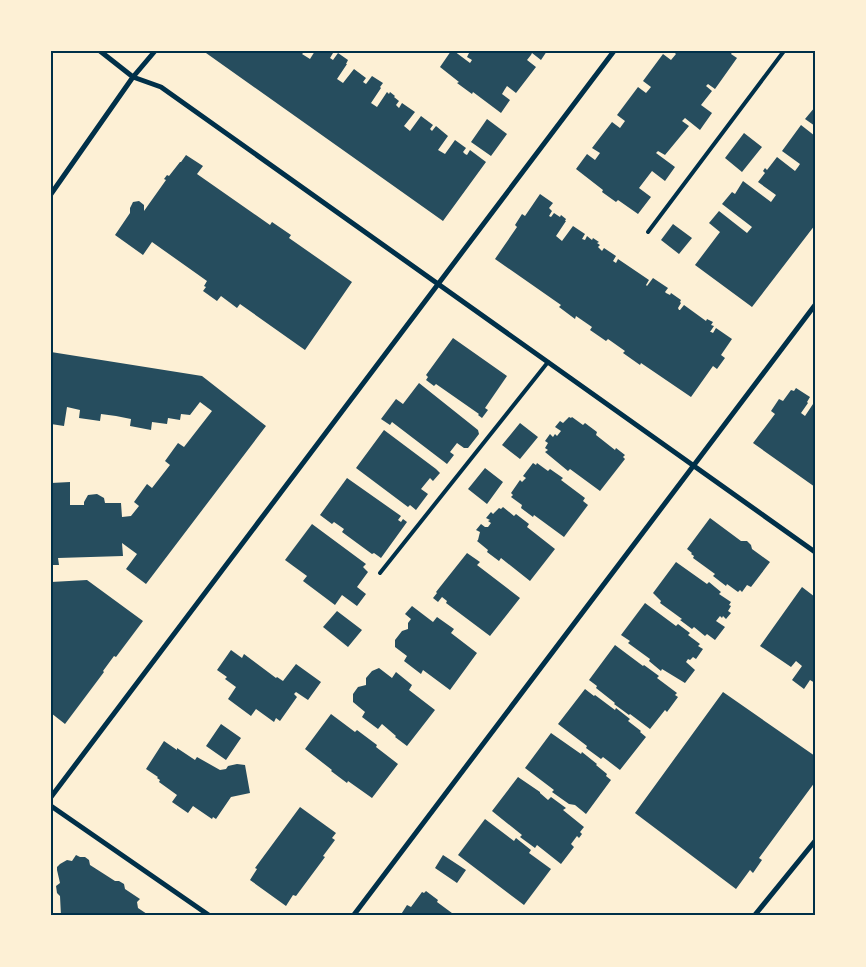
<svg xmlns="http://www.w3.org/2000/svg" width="866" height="967" font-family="Mulish,sans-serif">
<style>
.building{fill:#264d5e}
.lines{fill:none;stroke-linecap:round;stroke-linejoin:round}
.service{stroke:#003049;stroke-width:4}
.minor{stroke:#003049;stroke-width:5}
.neatline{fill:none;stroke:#003049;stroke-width:2}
</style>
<rect width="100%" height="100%" fill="#fdf0d5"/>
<path class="building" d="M207,51H305L302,54L310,59L315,51H330L333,53L330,58L333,60L338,53L348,60L346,64H347L337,79L343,83L354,69L366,78L363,82L366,84L372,76L383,83L380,87L381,88L371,103L377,107L387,92L389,94L390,92L395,96L394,97L399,101L396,105L399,108L402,103L415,112L404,126L410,131L421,116L433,125L430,129L432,131L436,126L448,136L438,150L445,154L455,140L466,148L463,152L465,154L467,155L470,150L486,162L443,221L206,53Z
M451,51H454L470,63L472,60L467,57L470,51H547L541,60L532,53L531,55L527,60L536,67L516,93L507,86L505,89L502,94L510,100L501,113L473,92L472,94L457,83L459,82L440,67Z
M673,51H733L731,54L737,58L715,89L708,84L706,86L712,91L701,105L712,113L700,130L685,118L682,121L689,126L665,155L658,151L656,153L675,167L665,181L652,171L639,188L651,197L638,214L618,200L616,202L602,192L603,190L576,169L587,154L595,160L600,153L592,148L612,122L620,128L625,121L617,115L638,87L646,93L651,87L643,81L663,54L671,60L676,54Z
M815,107V126L805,119Z
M487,119L507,134L491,156L471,142Z
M801,125L815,136V225L752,307L695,265L720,232L709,223L719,211L747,233L752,227L722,204L732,192L735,194L743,181L771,202L776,195L758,182L765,173L763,171L765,168L767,170L777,157L795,171L798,167L800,164L782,151Z
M744,133L762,147L742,172L725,158Z
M186,155L203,166L197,174L270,225L272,222L291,235L289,238L352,282L305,350L240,304L237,308L221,296L217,301L203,291L206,287L204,286L207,281L152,242L143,255L115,235L130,213V208L133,202L139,201L144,205V211L166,180L164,179L167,175L169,176L180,162H181Z
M540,194L553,203L549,208L552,211L549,216L551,217L554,213L560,217L561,215L566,219L565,221H566L556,236L562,241L573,226L585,234L582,239L585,240L587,236L592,240L593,238L599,242L597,243L600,245L598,247L602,251L604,248L616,256L613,261L616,263L618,259L649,280L646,285L647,286L653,278L668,288L665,292L666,293L670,295L671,293L681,300L680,302L681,303L678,308L679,310H680L684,305L706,321L707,319L713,322L711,325L714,326L710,332H711L713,333L716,328L732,339L721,355L725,358L717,369L713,366L691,397L641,363L640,365L623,353L625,351L608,339L606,341L590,330L592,327L576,316L575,319L559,307L561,305L495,259L517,227L515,225L522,214L525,216Z
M673,224L692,238L679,254L661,240Z
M453,338L507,376L485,408L488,410L482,418L478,415L479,414L436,384L434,386L426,380L428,377L426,375Z
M51,352L202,376L266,426L146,584L126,569L137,554L122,543L123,556L58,558L59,565H51V483L70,482V505H84V502L88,495L97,494L104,498L105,503H121L122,517L131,516L139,506L134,502L147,484L152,488L170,465L165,461L178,443L184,447L212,411L200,402L190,415L181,414L180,420L168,418L167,424L152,422L151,430L130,426L131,419L116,416L101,414L100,421L79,418L80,410L67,407L64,426L51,424Z
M419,383L478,430L479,434L468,448H464L457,443L450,452L454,455L447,464L392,422L390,425L381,419L396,399L403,404Z
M796,388L810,397L807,402L808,403L801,413L805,416L815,401V487L753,443L775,414L771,411L779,399L783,401L791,390L794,391Z
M569,417L571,418L572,417L583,425L585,423L597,432L596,435L615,450L616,448L625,455L623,457L625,459L600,491L570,469L568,471L545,452L548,450L545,448L548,443L545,441L550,434L553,437L555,434L557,436L561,431L555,427L560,421L563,423Z
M520,423L538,437L520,459L502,445Z
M384,430L436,469L440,473L433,481L430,478L421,489L428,494L416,510L410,505L408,507L356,468Z
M533,463L536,465L537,463L548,471L550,469L563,478L561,480L585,498L583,501L588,505L564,537L534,515L533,517L521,508L522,505L511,497L513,495L511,493L520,480L522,482L526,478L523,476Z
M485,468L503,482L487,504L468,489Z
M347,478L401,516L398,520L401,522L403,519L407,522L381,558L374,553L372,554L342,532L344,529L334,522L332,524L320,515Z
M503,507L514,516L516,514L529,524L527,527L555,549L530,581L501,558L499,561L487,552L488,550L477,541L478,540L480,532L476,530L481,524L485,527H488L491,523L488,521L490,520L486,518L491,512L493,514L499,508L501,509Z
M710,518L741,541H747L751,545L752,549L770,562L751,587L747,585L742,592L740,590L738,592L727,584L726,586L713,576L715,574L693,558L694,556L691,554L692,553L687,549Z
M312,524L366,564L363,567L368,572L357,587L366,594L357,606L342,595L335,605L303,581L307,576L285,560Z
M467,553L480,562L477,565L520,598L490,636L446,603L447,601L442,597L438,602L433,598L437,593L436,592Z
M676,562L707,584L709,582L721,592L719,594L731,602L729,605L731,606L728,611L731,613L726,619L723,616L722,618L720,616L716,621L725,627L715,640L707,634L705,636L694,627L692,629L680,620L682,619L660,603L661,601L653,593Z
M87,580L143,621L116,657L114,656L103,671L104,672L65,724L51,713V582Z
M802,587L815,597V683L810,680L804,689L792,680L802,666L796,661L791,667L760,646Z
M645,603L676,626L678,624L690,633L688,635L700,644L698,646L703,649L696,659L693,657L690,660L688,659L686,662L695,670L685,683L662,669L661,671L649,661L650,659L628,643L630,641L621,635Z
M412,606L433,622L437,617L454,629L451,633L477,653L450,690L423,670L421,674L404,661L407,656L395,647V640L402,631L408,629V623L411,619L405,614Z
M337,611L362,630L348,647L323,627Z
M615,645L643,666L644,665L659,676L657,678L677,693L675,695L678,697L667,712L665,710L650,729L630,714L629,715L614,704L615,703L596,688L597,686L589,680Z
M231,650L242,658L244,654L276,678L277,677L283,681L296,664L321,682L308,700L296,692L294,694L297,697L280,721L276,718L274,722L256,709L251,716L228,699L236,687L225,679L227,677L217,670Z
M379,668L392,678L396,672L412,685L409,690L435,710L407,746L395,737L396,736L382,724L378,729L362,717L365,712L353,702V694L358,687L366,685V678L372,671Z
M585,689L594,696L595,695L615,710L616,708L630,719L628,721L641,731L640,732L646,737L620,770L603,757L601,759L586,748L587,746L558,724Z
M723,692L815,756V782L759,858L762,860L753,873L750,870L736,889L635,813Z
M331,714L355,732L357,730L377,745L376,747L398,764L372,798L348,781L347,783L331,771L332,770L305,749Z
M221,724L241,738L226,760L206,746Z
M551,733L581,754L582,752L597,764L596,765L607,774L606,776L611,780L586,814L575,805L569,804L552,792L554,790L525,768Z
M164,741L177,750V748L195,760L197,757L220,770L226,769L228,766L237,764L245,765L250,793L231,797L216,819L213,817L212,819L193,806L188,813L172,802L177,795L159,782L160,780L157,778L158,777L146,769Z
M518,777L540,792V793L548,800L551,797L566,808L563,810L584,827L580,832L582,834L579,838L577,836L571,844L574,847L561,864L537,845L535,848L520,837L522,835L492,811Z
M300,807L336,833L332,838L335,840L323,856L325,857L296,896L293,895L286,906L250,880L257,869L255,868Z
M485,819L514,841L516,838L531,850L529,853L551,869L524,905L458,855Z
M76,855L80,857H85L89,860L90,865L115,881H119L124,884L125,889L140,899L137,902L138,908L147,914L146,916H61L60,896L57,893L56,886L60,883L57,870V867L60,864L67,860L72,861Z
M443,855L466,870L457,883L435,868Z
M426,891L438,900L437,902L456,916H400L407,905L411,907L422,892L424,893Z"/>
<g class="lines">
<path class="service" d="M648,232L784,51
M380,573L548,362"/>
<path class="minor" d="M100,51L133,77L161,87L815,552
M51,194L133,77L155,51
M51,797L614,51
M51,806L210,916
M353,916L815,305
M754,916L815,841"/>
</g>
<rect width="866" height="967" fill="none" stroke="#fdf0d5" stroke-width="105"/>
<rect x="52" y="52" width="762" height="862" class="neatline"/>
</svg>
